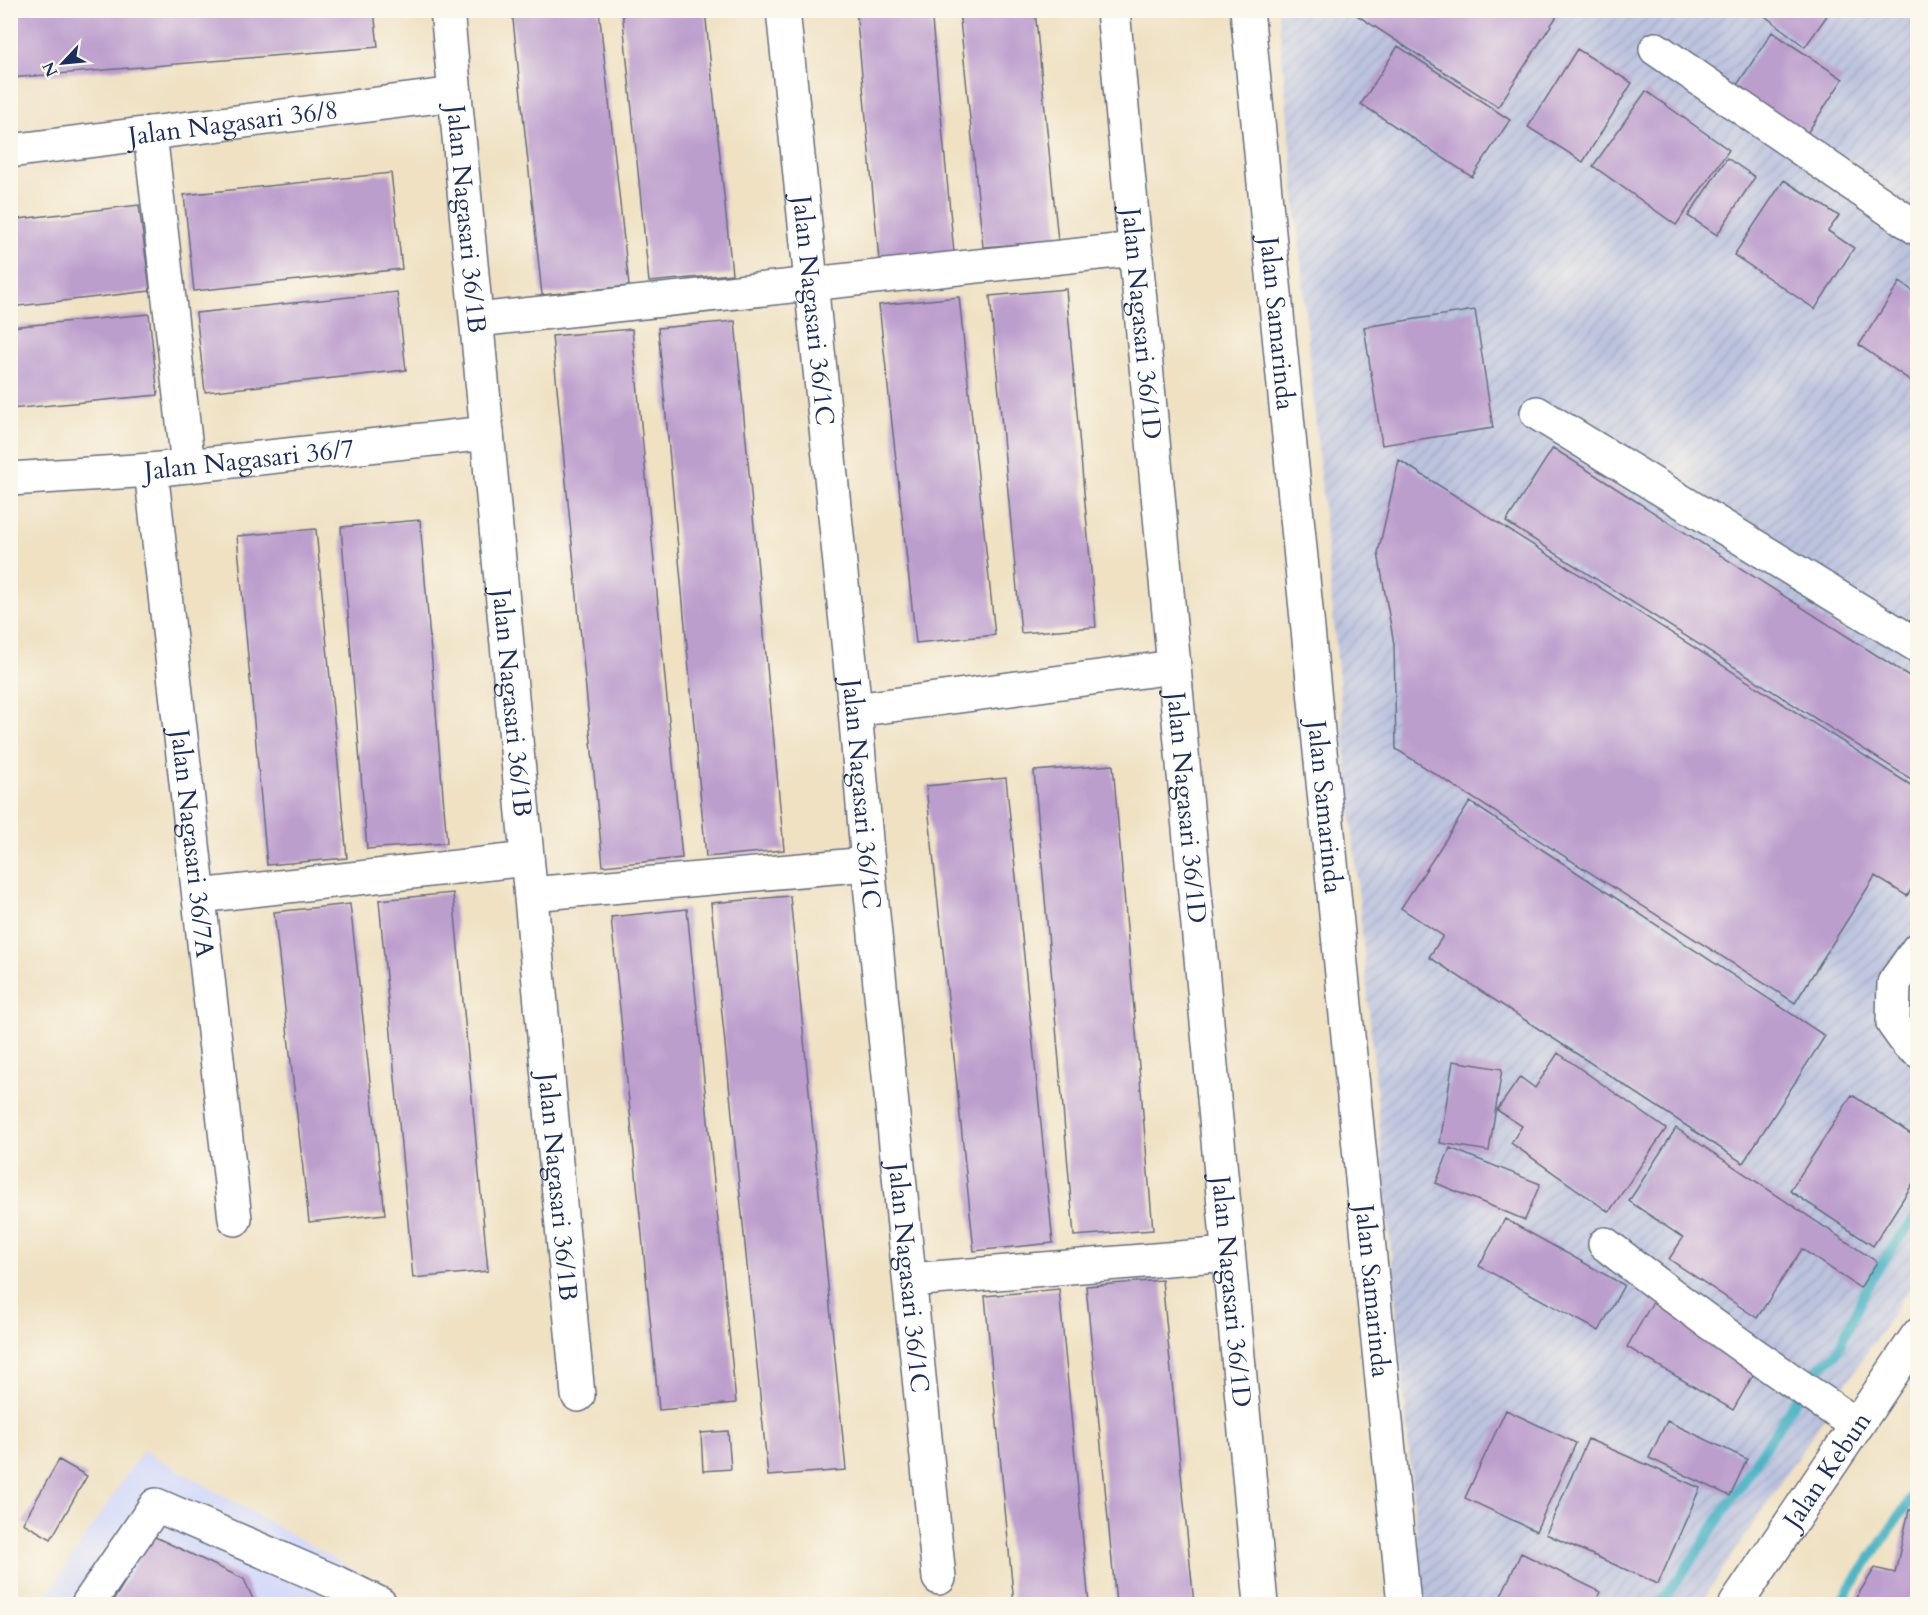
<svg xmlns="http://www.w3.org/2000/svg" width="1928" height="1615" font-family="Cardo,serif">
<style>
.built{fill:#d3d9f9}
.industrial{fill:url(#industrial-furrows)}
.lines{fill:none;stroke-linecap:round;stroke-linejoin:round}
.stream{stroke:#47b3c4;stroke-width:10}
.building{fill:#bc9ecd}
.minor-casing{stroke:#656d81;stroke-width:36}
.major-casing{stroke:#656d81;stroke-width:36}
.minor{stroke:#fff;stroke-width:33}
.major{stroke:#fff;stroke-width:33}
.labels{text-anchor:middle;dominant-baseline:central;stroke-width:4.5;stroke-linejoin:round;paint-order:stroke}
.street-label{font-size:26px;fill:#1b2f5e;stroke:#fbf7ec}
</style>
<defs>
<pattern id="industrial-furrows" width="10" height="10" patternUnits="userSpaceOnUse" patternTransform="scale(1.5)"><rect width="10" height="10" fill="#bcc3de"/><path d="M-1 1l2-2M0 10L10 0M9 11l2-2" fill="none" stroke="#a1a8c1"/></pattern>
</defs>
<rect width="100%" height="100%" fill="#fbf7ec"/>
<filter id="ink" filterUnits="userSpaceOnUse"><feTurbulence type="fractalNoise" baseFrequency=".0167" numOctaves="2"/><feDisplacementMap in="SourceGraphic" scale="12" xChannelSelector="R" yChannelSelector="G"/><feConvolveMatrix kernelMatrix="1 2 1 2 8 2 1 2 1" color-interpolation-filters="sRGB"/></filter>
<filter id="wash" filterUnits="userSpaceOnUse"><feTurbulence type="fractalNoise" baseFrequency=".008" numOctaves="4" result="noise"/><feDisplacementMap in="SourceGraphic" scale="24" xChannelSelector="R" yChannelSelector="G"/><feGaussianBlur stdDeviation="1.35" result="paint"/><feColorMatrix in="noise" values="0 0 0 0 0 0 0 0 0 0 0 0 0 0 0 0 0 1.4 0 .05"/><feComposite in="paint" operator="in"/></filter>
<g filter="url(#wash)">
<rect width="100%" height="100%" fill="#efe1c2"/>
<path class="built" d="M143,1450L414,1604H41Z"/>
<path class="industrial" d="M1278,11H1917V1277L1700,1604H1423Z"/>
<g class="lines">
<path class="stream" d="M1660,1604L1694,1557L1814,1372L1836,1354L1872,1277L1918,1213
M1839,1604L1918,1489"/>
</g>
<g id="blocks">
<path class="building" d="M10,10H374L378,47L10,78Z
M512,10H599L629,286L542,295Z
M622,10H705L732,274L649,282Z
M856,10H931L954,253L879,260Z
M959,10H1035L1058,241L983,247Z
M1349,10H1549L1557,16L1498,107Z
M1769,10H1831L1805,47L1765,16Z
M1772,32L1843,79L1806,135L1735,88Z
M1398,46L1510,120L1472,177L1361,104Z
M1577,49L1632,83L1583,162L1528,127Z
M1646,91L1729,150L1676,225L1593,166Z
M1727,158L1755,177L1717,235L1688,216Z
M391,173L402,269L194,291L184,195Z
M1784,180L1839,216L1828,231L1854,248L1815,309L1734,255Z
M139,205L150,291L10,307V220Z
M1900,282L1917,294V385L1859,345Z
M1066,289L1096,627L1021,633L990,296Z
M397,292L406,370L205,392L196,313Z
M959,297L995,635L916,643L879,305Z
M1475,310L1493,428L1382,445L1364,327Z
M149,314L158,395L10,409V327Z
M735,321L784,850L706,857L658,328Z
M632,329L682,858L603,866L552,336Z
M1553,448L1917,681V783L1506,522Z
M1399,460L1917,789V880L1907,896L1875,876L1795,1003L1396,749L1394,644L1378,553Z
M420,520L447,843L367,849L341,527Z
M316,529L347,858L267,865L237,536Z
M1113,765L1153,1230L1074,1236L1034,771Z
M1006,778L1053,1243L974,1251L926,786Z
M1470,802L1825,1036L1743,1163L1429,957L1443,936L1401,908Z
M453,893L488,1271L413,1278L379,900Z
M790,896L846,1470L768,1476L711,903Z
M350,904L385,1214L309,1222L274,912Z
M687,909L736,1403L659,1410L611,917Z
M1558,1053L1666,1129L1609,1212L1511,1143L1522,1126L1497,1110L1520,1077L1535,1088Z
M1453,1061L1502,1069L1489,1151L1440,1143Z
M1852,1095L1917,1138V1177L1873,1246L1790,1191Z
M1676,1128L1877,1262L1860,1288L1802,1249L1757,1318L1669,1259L1683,1238L1629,1201Z
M1450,1148L1540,1184L1525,1220L1436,1183Z
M1505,1219L1624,1285L1599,1331L1479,1266Z
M1162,1280L1194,1604H1116L1086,1286Z
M1059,1289L1089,1604H1054V1602L1014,1604L985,1296Z
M1654,1300L1760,1363L1733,1410L1627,1347Z
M1506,1410L1576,1443L1536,1531L1465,1498Z
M1667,1421L1747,1459L1730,1496L1649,1458Z
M728,1431L731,1469L703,1471L701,1433Z
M1588,1439L1700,1488L1658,1584L1546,1534Z
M59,1460L87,1476L51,1539L23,1523Z
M1909,1510L1917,1511V1604H1852L1875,1568L1895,1573Z
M153,1536L244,1579L255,1604H111Z
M1521,1553L1601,1592L1595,1604H1497Z"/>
</g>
</g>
<g filter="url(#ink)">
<use href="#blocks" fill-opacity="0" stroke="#656d81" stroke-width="1.5"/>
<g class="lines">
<g class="minor-casing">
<g id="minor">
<path id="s1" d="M447,10L578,1395"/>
<path id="s2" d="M783,10L855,710L868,864L939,1578"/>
<path id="s3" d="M1113,10L1261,1604"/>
<path id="s4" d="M1247,10L1404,1604"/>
<path d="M1656,49L1918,229"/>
<path d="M150,133L188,466"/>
<path id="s5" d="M10,151L455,94"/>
<path d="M477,320L1135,249"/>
<path d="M1537,413L1918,646"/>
<path id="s6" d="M151,470L235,1219"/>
<path id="s7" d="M10,479L151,470L487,433"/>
<path d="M855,710L1173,667"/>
<path d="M531,894L868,864"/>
<path d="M199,896L527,859"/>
<path d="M1918,949L1894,983L1893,1023L1908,1044L1918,1051"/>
<path d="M1605,1244C1687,1308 1771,1368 1857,1425"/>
<path d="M910,1280L1228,1254"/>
<path d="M88,1604L156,1505L337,1583L380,1604"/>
</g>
</g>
<g class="major-casing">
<g id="major">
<path id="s8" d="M1736,1604L1918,1335"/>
</g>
</g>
<use href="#minor" class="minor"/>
<use href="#major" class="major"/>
</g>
</g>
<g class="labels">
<g class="street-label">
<text stroke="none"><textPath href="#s5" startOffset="225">Jalan Nagasari 36/8</textPath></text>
<text stroke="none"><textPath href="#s1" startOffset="210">Jalan Nagasari 36/1B</textPath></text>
<text stroke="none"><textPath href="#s2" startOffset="302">Jalan Nagasari 36/1C</textPath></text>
<text stroke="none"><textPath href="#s3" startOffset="315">Jalan Nagasari 36/1D</textPath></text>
<text stroke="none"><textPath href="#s4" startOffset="315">Jalan Samarinda</textPath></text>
<text stroke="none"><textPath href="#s7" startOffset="240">Jalan Nagasari 36/7</textPath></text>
<text stroke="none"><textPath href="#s1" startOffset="696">Jalan Nagasari 36/1B</textPath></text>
<text stroke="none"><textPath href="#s2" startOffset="788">Jalan Nagasari 36/1C</textPath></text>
<text stroke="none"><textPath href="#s3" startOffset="801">Jalan Nagasari 36/1D</textPath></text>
<text stroke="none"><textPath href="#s4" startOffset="801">Jalan Samarinda</textPath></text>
<text stroke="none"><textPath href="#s6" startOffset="376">Jalan Nagasari 36/7A</textPath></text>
<text stroke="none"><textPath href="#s1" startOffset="1182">Jalan Nagasari 36/1B</textPath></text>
<text stroke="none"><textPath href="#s2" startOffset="1274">Jalan Nagasari 36/1C</textPath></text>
<text stroke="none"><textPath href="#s3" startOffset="1287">Jalan Nagasari 36/1D</textPath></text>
<text stroke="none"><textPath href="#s4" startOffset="1287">Jalan Samarinda</textPath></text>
<text stroke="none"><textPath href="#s8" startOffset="162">Jalan Kebun</textPath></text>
</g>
</g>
<rect width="1928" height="1615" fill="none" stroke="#fbf7ec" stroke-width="36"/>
<g transform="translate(63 63) rotate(244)" stroke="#fbf7ec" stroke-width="4.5" paint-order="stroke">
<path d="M0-4.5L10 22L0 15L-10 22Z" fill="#1b2f5e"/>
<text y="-9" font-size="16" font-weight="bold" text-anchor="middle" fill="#1b2f5e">N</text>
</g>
</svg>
